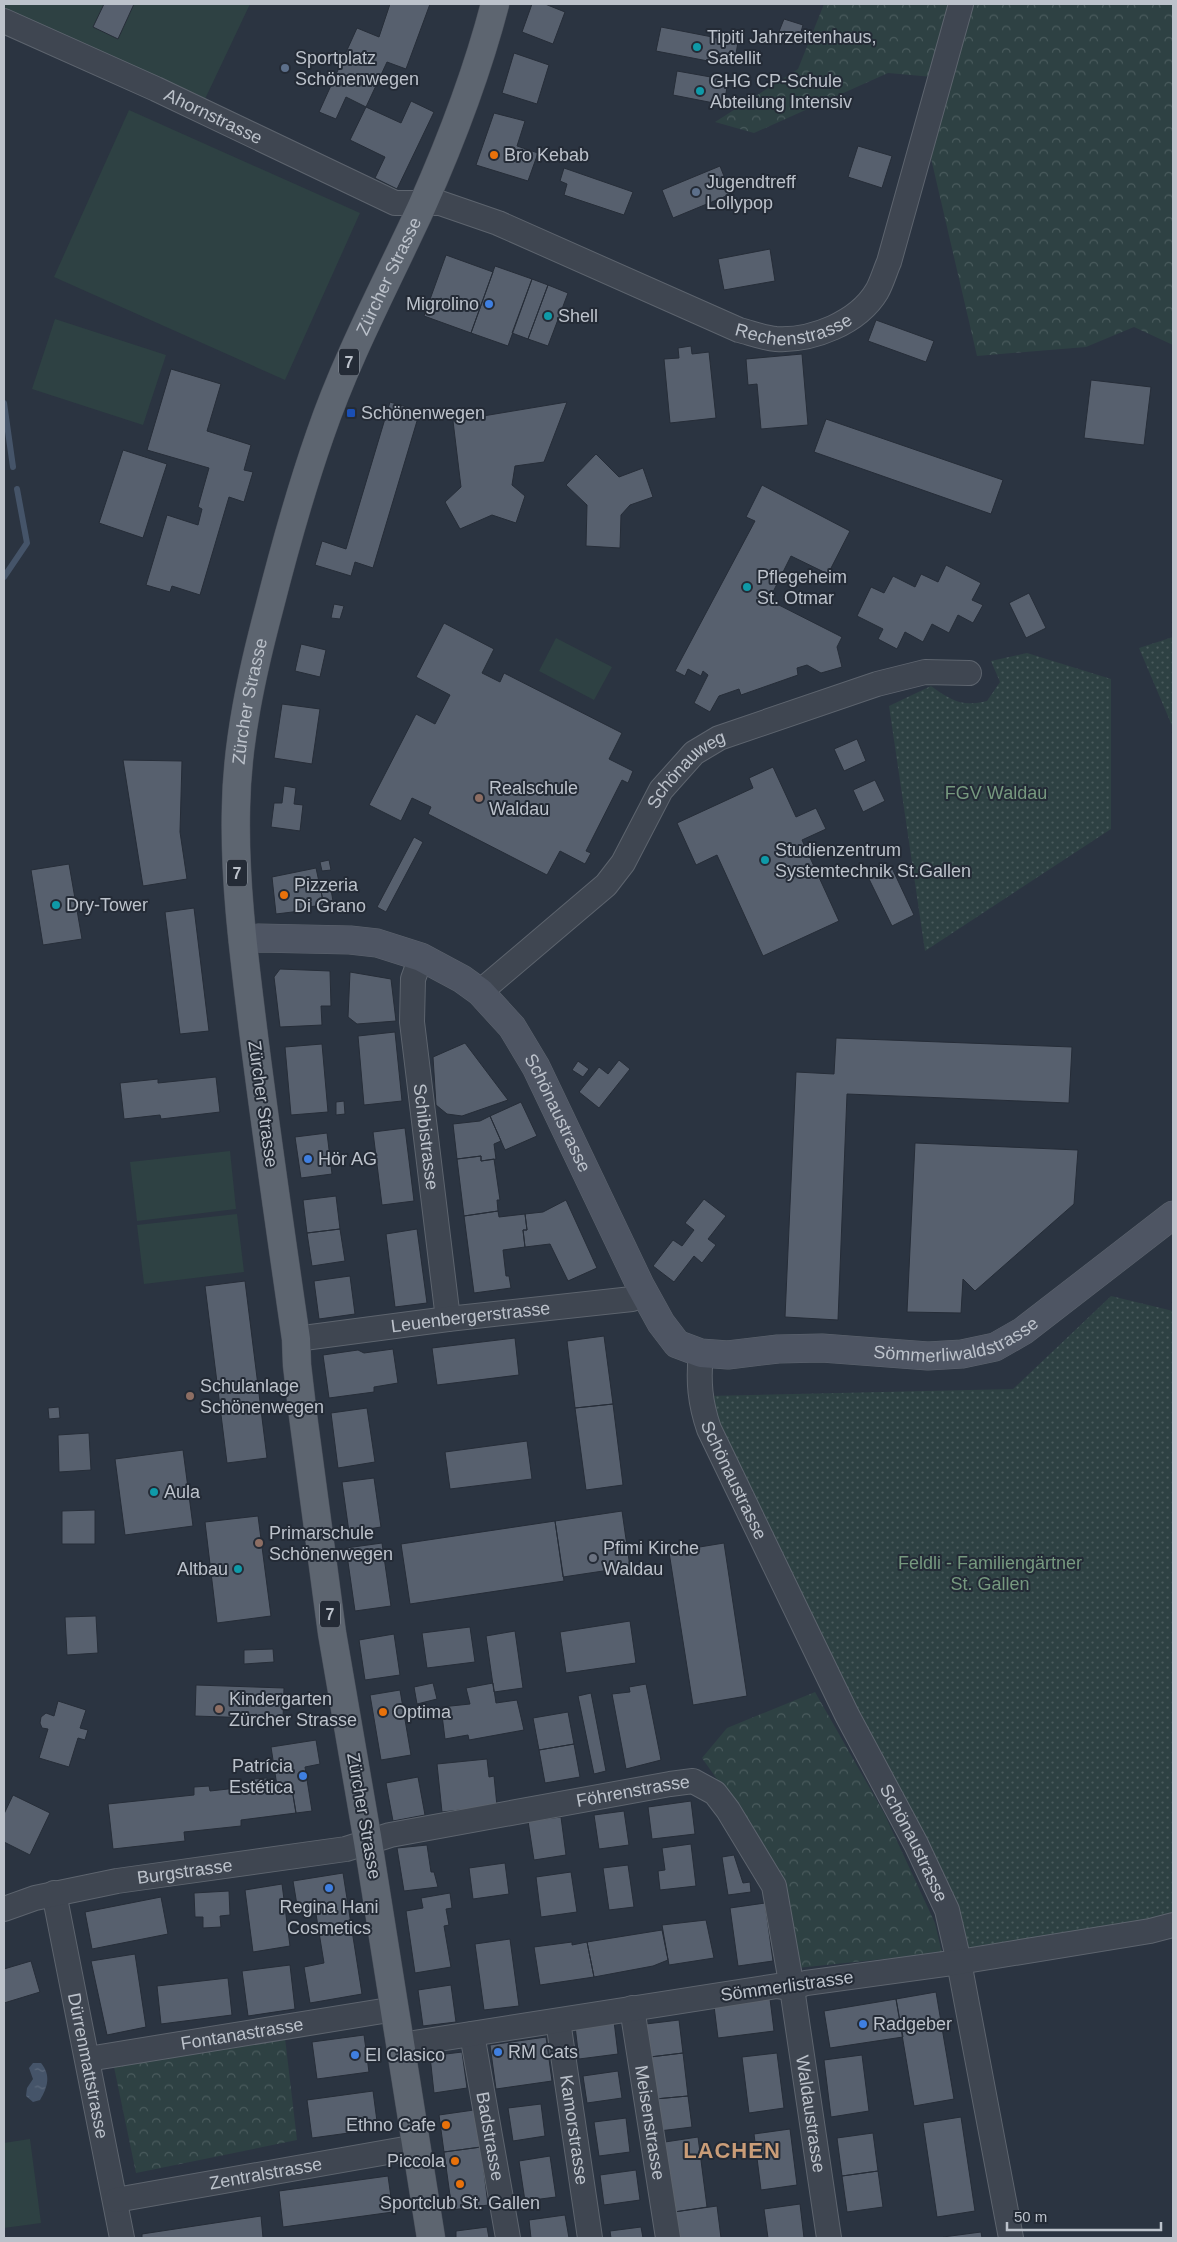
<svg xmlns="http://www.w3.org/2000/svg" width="1177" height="2242" font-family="Helvetica,sans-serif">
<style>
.grass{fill:url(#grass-dots)}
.forest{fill:url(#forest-crowns)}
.pitch{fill:#2e4143}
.water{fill:url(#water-ripples)}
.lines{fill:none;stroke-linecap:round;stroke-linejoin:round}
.stream{stroke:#455469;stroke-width:6}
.building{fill:#57606e;stroke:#262d38}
.street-casing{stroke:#5d646e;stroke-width:26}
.secondary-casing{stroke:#5d646e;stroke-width:29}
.primary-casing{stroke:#494f5a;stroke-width:29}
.street{stroke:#3f4651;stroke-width:24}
.secondary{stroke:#4e5563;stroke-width:28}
.primary{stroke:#5d6570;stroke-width:28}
.culture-dot{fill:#0f9aa8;stroke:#242b36;stroke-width:2}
.service-dot{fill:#5c6f8a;stroke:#242b36;stroke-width:2}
.food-dot{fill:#e8710a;stroke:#242b36;stroke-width:2}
.shop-dot{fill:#3f7fe0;stroke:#242b36;stroke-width:2}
.transit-dot{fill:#1a4fb4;stroke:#242b36;stroke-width:2}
.education-dot{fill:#8d6e63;stroke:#242b36;stroke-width:2}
.worship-dot{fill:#6b7280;stroke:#242b36;stroke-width:2}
.labels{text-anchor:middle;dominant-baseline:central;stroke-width:4;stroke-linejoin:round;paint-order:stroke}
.shield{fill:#242b36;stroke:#8e959e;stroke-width:1}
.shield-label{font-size:16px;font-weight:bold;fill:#bcc2cb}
.poi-label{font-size:18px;fill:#bcc2cb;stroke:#242b36;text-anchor:start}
.street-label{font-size:18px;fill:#bcc2cb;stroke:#242b36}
.park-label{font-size:18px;fill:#76997f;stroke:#242b36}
.district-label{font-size:22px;font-weight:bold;letter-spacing:1px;fill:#ca9d78;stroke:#242b36}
</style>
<defs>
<pattern id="grass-dots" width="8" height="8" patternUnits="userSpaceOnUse" patternTransform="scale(1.25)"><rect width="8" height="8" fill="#2e4143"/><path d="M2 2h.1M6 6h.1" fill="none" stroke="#4a5b5d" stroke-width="1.8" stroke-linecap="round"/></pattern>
<pattern id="forest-crowns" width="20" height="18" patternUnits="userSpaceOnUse" patternTransform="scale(1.25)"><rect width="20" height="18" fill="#2e4143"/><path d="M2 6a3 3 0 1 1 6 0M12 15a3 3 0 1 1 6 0" fill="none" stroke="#4a5b5d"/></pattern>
<pattern id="water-ripples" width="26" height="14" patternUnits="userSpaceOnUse" patternTransform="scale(1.25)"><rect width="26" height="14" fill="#455469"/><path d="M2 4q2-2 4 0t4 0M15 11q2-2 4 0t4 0" fill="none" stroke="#5e6b7d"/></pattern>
</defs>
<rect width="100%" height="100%" fill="#2b3441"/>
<path class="grass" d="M1173,637V728L1139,648Z
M1027,653L1111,679V829L925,951L889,706L931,686C952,701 962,707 987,701L1000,682L991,661Z
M1111,1296L1173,1311V1925L959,1962L705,1396L1013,1389Z"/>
<path class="forest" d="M824,4H1173V345L1134,327L1086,347L977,356L930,154L944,78L888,73L754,133L715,122L798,69Z
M815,1692L884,1813L935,1923L942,1953L797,1968L787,1890L757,1836L702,1758L727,1728Z
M285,2038L297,2140L136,2173L114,2067Z"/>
<path class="pitch" d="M4,4H250L205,99L4,10Z
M129,110L360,213L285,380L54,277Z
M55,319L166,355L143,425L32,389Z
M556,638L612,667L594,700L539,671Z
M230,1151L236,1209L137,1221L130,1162Z
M237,1214L244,1272L144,1284L137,1225Z
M30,2139L41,2223L4,2228V2143Z"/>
<path class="water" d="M33,2063H41C51,2075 48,2087 40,2100L33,2102L26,2096L27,2088L33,2079L29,2068Z"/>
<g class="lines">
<path class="stream" d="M4,403L13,467
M4,577L27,543L17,489"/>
</g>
<path class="building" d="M104,4H134L118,39L93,27Z
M390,4H430L406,69L387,62L366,107L346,97L336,119L319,112L357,28L379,37Z
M532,4H545L565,12L553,44L522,32Z
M784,19L803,25L798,42L778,34Z
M661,27L738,42L734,66L656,51Z
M514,53L549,65L537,104L502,93Z
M677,71L722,79L720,86L727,87L724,105L673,95Z
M411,101L434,112L397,189L375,178L385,157L350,140L366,107L401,123Z
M494,113L525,121L517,146L538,153L528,181L476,165Z
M858,146L892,156L882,188L848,177Z
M720,166L731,194L673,218L662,190Z
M564,168L633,192L624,215L564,195L567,184L560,181Z
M770,249L775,281L724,290L718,259Z
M446,255L493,272L471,333L424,316Z
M495,266L532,279L508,346L471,333Z
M532,279L548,285L528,339L512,333Z
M548,285L568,293L548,346L528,339Z
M876,320L934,341L926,362L868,341Z
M691,346L692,354L709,352L716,418L670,423L664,359L679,358L678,348Z
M802,354L808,425L761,429L757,384L748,385L746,359Z
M171,369L221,384L207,431L251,445L244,470L253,472L244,502L229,497L200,595L172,586L170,592L146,585L167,515L198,525L202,509L198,507L209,468L147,450Z
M1091,380L1151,387L1144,445L1084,438Z
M390,402L420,411L373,568L355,562L351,576L315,565L322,541L346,549Z
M567,402L544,462L515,466L512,485L525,496L516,523L492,515L460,529L445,502L461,487L453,421Z
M826,419L1003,480L991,514L814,452Z
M123,450L167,464L143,538L99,523Z
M596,454L619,477L643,468L653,497L630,505L621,515L620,548L586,546L587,505L566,485Z
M762,485L850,531L828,574L791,556L769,600L842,637L837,647L842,667L821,673L807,665L797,668L798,675L741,695L739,689L719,696L710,712L694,703L708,675L703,671L701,676L688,669L685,676L675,671L755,521L746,517Z
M946,565L981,583L972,600L983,605L973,623L958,615L949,633L932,624L923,642L905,632L897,649L878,639L883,629L857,616L871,587L884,593L893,576L915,587L921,574L938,582Z
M1029,593L1046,628L1026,638L1009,603Z
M334,604L344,606L340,619L331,618Z
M444,623L494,649L482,673L500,682L504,673L622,733L609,759L633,771L628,783L622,780L586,851L591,853L585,864L560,851L547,875L428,814L431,807L412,798L401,821L369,805L416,714L435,724L450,695L416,677Z
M301,644L326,650L320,677L295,671Z
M282,704L320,709L312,764L274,758Z
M857,739L866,761L844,771L834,749Z
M123,760L182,761L180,832L187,879L143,886Z
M773,767L796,817L816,808L826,829L802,840L839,921L763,956L717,855L696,865L677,823L753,788L749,778Z
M875,780L885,801L863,812L853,790Z
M284,786L296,788L294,804L303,805L300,831L271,827L274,803H282Z
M414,837L423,842L386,912L377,907Z
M329,860L331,870L322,871L320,862Z
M69,864L82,939L43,945L31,870Z
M316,868L324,905L308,907L309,910L276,914L272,877Z
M892,868L914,915L892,926L869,879Z
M330,884L333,901L323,902L320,886Z
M194,908L209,1031L180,1034L165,912Z
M280,969L330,971L331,1006H321L322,1025L280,1027L274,977Z
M350,972L391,979L396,1021L357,1024L348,1017Z
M395,1032L402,1101L364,1105L358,1036Z
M836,1038L1072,1047L1069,1103L847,1094L838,1320L785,1317L796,1072L834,1074Z
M465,1043L508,1100L462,1116L447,1114L436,1105L433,1057Z
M322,1044L328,1112L291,1115L285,1047Z
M619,1060L630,1069L599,1108L579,1092L599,1067L608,1074Z
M578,1061L589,1069L583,1077L572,1070Z
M216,1077L220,1112L161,1119L160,1115L124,1119L120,1083L158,1079V1083Z
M344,1101L345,1114L336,1115V1102Z
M521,1102L537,1136L505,1150L490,1116Z
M490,1116L501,1141L494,1144L496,1159L481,1161V1156L457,1159L453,1124L480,1121Z
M405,1128L414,1201L382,1205L373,1132Z
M327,1133L332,1174L301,1178L295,1137Z
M915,1143L1078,1150L1074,1204L975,1291L963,1279L961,1313L907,1312Z
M481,1156V1161L494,1159L500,1200H497L498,1211L464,1216L457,1159Z
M336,1196L340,1229L307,1233L303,1200Z
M704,1199L726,1216L708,1239L716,1245L702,1263L694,1256L674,1282L653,1266L673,1240L682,1246L694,1230L685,1223Z
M566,1200L597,1268L568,1281L550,1244L525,1247L523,1230H527L525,1214L543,1212Z
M498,1211L499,1217L525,1214L527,1230H523L525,1247L503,1250L506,1276H509L511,1288L474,1293L464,1216Z
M340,1229L345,1261L312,1266L307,1233Z
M417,1229L427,1303L395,1307L386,1234Z
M350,1276L355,1314L319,1319L314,1281Z
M245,1281L267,1458L227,1463L205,1286Z
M604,1336L613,1404L575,1408L567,1341Z
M515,1338L519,1375L437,1385L432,1348Z
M393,1349L398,1383L374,1387V1392L329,1398L323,1355L358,1350L364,1353Z
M613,1404L623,1485L586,1490L575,1408Z
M59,1407L60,1418L49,1419L48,1408Z
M367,1408L375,1462L338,1468L331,1413Z
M89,1433L91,1470L59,1472L58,1435Z
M527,1441L532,1479L450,1489L445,1452Z
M183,1450L193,1526L125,1535L115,1459Z
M374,1478L381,1527L349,1532L342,1482Z
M95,1510V1544H62V1511Z
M622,1511L630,1567L563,1577L555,1521Z
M258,1516L271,1616L217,1623L205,1522Z
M555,1521L564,1581L410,1604L401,1544Z
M382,1543L391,1606L355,1611L346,1548Z
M724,1543L747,1696L693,1705L669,1552Z
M96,1616L98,1653L67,1655L65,1617Z
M630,1621L636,1663L566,1673L560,1632Z
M470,1627L475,1662L427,1668L422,1633Z
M515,1631L523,1688L494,1692L486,1636Z
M394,1634L400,1675L365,1680L359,1640Z
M273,1649L274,1662L244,1664V1650Z
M433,1683L437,1699L417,1704L414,1687Z
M493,1683L496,1703L517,1700L524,1730L469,1740L468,1735L445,1739L441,1707L470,1704L466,1688Z
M646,1684L661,1760L626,1769L612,1694L630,1692L629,1687Z
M196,1685L284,1688L283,1719L195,1716Z
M400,1690L411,1755L381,1760L370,1695Z
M591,1693L606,1771L594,1774L578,1696Z
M58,1701L86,1710L80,1728L88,1730L85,1740L78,1738L69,1767L39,1758L48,1729L42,1728L40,1723L41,1717L46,1713L54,1716Z
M568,1712L574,1744L539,1750L533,1718Z
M316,1740L320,1764L305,1767L312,1811L296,1813L291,1783L277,1786L271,1747Z
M574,1744L580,1777L545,1783L539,1750Z
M487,1759L489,1777L494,1776L497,1806L442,1812L437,1764Z
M418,1777L425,1815L393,1821L386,1783Z
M267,1778L268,1785L291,1783L296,1813L241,1820V1826L184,1832L185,1841L113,1849L108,1804L194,1795V1787L209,1786L210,1791L255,1786L254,1779Z
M13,1795L50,1813L30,1855L4,1842V1814Z
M691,1801L695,1834L652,1839L648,1807Z
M624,1811L629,1845L599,1849L594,1815Z
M561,1817L566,1855L534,1860L528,1821Z
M691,1844L696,1886L660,1890L658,1871L665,1870L662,1848Z
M427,1845L431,1872H434L438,1887L404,1891L397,1848Z
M734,1855L743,1883L750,1882L751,1892L728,1895L722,1857Z
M505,1863L509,1894L473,1899L469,1868Z
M628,1865L634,1907L609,1910L603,1868Z
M571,1872L577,1912L541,1917L536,1877Z
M343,1873L362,1994L310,2003L304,1967L324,1963L315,1908L298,1911L293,1881Z
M282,1884L290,1946L253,1952L245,1890Z
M229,1891L230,1915L220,1916L221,1927L203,1928V1917H195L194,1893Z
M450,1893L452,1908L446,1909L449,1925L444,1926L451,1967L415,1973L406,1911L423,1908L421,1898Z
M161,1897L168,1934L92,1949L85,1912Z
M765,1903L773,1961L738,1966L730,1908Z
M706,1920L714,1958L669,1965L662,1925Z
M662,1930L668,1960L653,1966L594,1977L587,1942Z
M510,1939L519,2006L484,2010L475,1944Z
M572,1942V1945L587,1942L594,1977L540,1985L534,1947Z
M135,1954L146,2027L107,2035L91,1961Z
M31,1961L40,1992L4,2003V1969Z
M290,1965L295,2009L248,2016L242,1971Z
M228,1978L232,2015L161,2024L157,1986Z
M451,1985L456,2022L423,2026L418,1990Z
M936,1992L954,2099L914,2106L896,1999Z
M770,1999L774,2031L718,2038L714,2006Z
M896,1999L903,2037L830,2048L824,2011Z
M679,2020L683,2053L650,2057L646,2024Z
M614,2021L618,2054L579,2059L575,2026Z
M364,2035L369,2072L317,2079L312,2042Z
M546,2037L552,2081L496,2089L490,2045Z
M462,2052L467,2088L434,2093L430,2056Z
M683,2053L688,2096L655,2099L650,2057Z
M777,2053L784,2108L749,2113L742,2057Z
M862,2055L869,2111L831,2117L824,2060Z
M618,2071L622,2098L587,2103L583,2076Z
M373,2091L378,2129L312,2138L307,2100Z
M688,2096L692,2127L659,2131L655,2099Z
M541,2104L545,2136L513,2141L508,2108Z
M474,2110L481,2147L444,2152L439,2115Z
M961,2117L975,2211L937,2217L923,2123Z
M626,2118L630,2152L599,2156L594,2122Z
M790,2129L797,2185L761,2190L754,2134Z
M873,2133L878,2171L842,2176L837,2138Z
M698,2137L707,2207L674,2212L665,2142Z
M481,2147L488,2205L452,2210L444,2152Z
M550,2156L556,2197L525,2201L519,2161Z
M636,2170L640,2200L604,2205L600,2175Z
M878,2171L883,2207L847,2212L842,2176Z
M388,2176L393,2212L283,2227L279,2191Z
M800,2204L804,2238H768L764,2209Z
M717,2206L721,2238H678L674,2212Z
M565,2215L569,2238H531L529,2220Z
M261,2216L263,2238H142V2234Z
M487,2227L489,2238H456V2231Z
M641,2227L643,2238H611L610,2231Z
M981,2232L982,2238H943V2237Z"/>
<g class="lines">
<g class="street-casing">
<g id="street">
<path id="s1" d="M4,21L156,89L395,203H440L498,223L739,330C751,333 764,338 776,339C812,341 858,323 877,291C882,282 885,271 889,262L961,4"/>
<path id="s2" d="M421,957L413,979L412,1022L448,1319"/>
<path id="s3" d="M480,992L606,885L623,863L661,790L694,753L719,738L877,684L925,672L969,673"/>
<path id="s4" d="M296,1339L448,1319L632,1299L644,1293"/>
<path id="s5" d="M701,1353C698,1381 700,1403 709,1429L847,1715L916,1844L947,1910L959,1962L1011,2238"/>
<path id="s6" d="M54,1893L122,2238"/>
<path id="s7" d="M4,1909L35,1898L117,1881L346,1849L390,1835L670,1784L693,1781L715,1793L728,1810L774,1886L792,1988L829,2238"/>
<path id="s8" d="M632,2008L668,2238"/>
<path id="s9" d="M558,2021L590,2238"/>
<path id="s10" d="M472,2034L508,2238"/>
<path d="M401,2045L777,1986L792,1988L806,1983L959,1962L1150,1931L1173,1925"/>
<path id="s11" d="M88,2059L395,2009"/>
<path id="s12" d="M116,2200L416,2147"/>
</g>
</g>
<g class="secondary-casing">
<g id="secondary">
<path id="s13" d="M243,940L258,938L350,940L377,943L421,957L462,979L480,992L512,1027L536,1067L640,1285L661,1323L677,1344L701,1353L728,1355L778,1349L822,1348L928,1356L962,1354L995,1347L1023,1331L1173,1215"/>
</g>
</g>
<g class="primary-casing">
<g id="primary">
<path id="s14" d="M431,2238L368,1842L332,1633L302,1408L297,1365L296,1339C281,1236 266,1133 253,1029C244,956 234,881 236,807C237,741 252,673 269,609C284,550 300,492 320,435C347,356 387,282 422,206C451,141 477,73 495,4"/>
</g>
</g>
<use href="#street" class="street"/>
<use href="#secondary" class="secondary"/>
<use href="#primary" class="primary"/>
</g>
<g class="culture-dot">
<circle cx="697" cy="47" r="5"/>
<circle cx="700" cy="91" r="5"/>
<circle cx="548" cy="316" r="5"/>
<circle cx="747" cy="587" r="5"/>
<circle cx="765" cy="860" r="5"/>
<circle cx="56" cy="905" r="5"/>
<circle cx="154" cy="1492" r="5"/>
<circle cx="238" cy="1569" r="5"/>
</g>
<g class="service-dot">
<circle cx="285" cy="68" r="5"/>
<circle cx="696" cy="192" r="5"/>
</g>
<g class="food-dot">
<circle cx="494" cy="155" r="5"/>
<circle cx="284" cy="895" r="5"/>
<circle cx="383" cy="1712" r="5"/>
<circle cx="446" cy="2125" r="5"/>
<circle cx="455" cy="2161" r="5"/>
<circle cx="460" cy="2184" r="5"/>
</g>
<g class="shop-dot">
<circle cx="489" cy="304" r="5"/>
<circle cx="308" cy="1159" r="5"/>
<circle cx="303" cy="1776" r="5"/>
<circle cx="329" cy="1888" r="5"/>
<circle cx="863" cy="2024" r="5"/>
<circle cx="498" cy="2052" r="5"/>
<circle cx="355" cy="2055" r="5"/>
</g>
<rect class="transit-dot" x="346" y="408" width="10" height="10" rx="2.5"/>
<g class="education-dot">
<circle cx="479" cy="798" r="5"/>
<circle cx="190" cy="1396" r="5"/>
<circle cx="259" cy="1543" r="5"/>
<circle cx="219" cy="1709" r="5"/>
</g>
<circle class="worship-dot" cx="593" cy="1558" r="5"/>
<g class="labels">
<g class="shield">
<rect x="339" y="348.5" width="20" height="27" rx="4"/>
<rect x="227" y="859.5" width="20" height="27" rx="4"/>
<rect x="320" y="1600.5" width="20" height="27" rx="4"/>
</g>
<g class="shield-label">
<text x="349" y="362">7</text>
<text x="237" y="873">7</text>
<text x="330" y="1614">7</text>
</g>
<g class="poi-label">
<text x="707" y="37">Tipiti Jahrzeitenhaus,<tspan x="707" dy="21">Satellit</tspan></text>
<text x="295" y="58">Sportplatz<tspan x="295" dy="21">Schönenwegen</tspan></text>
<text x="710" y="81">GHG CP-Schule<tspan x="710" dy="21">Abteilung Intensiv</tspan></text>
<text x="504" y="155">Bro Kebab</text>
<text x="706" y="182">Jugendtreff<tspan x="706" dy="21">Lollypop</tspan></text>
<text x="479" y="304" text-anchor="end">Migrolino</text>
<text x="558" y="316">Shell</text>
<text x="361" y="413">Schönenwegen</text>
<text x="757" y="577">Pflegeheim<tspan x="757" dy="21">St. Otmar</tspan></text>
<text x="489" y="788">Realschule<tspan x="489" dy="21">Waldau</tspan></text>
<text x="775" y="850">Studienzentrum<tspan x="775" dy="21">Systemtechnik St.Gallen</tspan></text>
<text x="294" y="885">Pizzeria<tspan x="294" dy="21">Di Grano</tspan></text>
<text x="66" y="905">Dry-Tower</text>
<text x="318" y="1159">Hör AG</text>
<text x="200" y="1386">Schulanlage<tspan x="200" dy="21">Schönenwegen</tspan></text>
<text x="164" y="1492">Aula</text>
<text x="269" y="1533">Primarschule<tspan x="269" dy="21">Schönenwegen</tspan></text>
<text x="603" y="1548">Pfimi Kirche<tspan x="603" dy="21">Waldau</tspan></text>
<text x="228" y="1569" text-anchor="end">Altbau</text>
<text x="229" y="1699">Kindergarten<tspan x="229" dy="21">Zürcher Strasse</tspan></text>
<text x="393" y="1712">Optima</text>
<text x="293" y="1766" text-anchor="end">Patrícia<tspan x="293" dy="21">Estética</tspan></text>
<text x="329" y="1907" text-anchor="middle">Regina Hani<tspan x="329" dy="21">Cosmetics</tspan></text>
<text x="873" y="2024">Radgeber</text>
<text x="508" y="2052">RM Cats</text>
<text x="365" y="2055">El Clasico</text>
<text x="436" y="2125" text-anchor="end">Ethno Cafe</text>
<text x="445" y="2161" text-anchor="end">Piccola</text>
<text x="460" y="2203" text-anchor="middle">Sportclub St. Gallen</text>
</g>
<g class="street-label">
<text stroke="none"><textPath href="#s1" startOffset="230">Ahornstrasse</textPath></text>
<text stroke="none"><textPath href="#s14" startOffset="2001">Zürcher Strasse</textPath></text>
<text stroke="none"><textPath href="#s1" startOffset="858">Rechenstrasse</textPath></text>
<text stroke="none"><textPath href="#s14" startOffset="1552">Zürcher Strasse</textPath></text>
<text stroke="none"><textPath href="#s3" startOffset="308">Schönauweg</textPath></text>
<text transform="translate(263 1104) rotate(82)">Zürcher Strasse</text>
<text stroke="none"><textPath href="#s13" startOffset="394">Schönaustrasse</textPath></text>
<text stroke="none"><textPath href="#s2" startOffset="182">Schibistrasse</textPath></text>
<text stroke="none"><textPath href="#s4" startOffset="176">Leuenbergerstrasse</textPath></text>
<text stroke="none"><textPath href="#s13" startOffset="939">Sömmerliwaldstrasse</textPath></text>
<text stroke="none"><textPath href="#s5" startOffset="134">Schönaustrasse</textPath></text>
<text stroke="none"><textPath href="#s7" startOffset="641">Föhrenstrasse</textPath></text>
<text transform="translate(364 1816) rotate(80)">Zürcher Strasse</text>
<text stroke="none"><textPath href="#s5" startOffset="539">Schönaustrasse</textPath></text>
<text stroke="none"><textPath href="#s7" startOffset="185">Burgstrasse</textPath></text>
<text transform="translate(787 1986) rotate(-8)">Sömmerlistrasse</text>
<text stroke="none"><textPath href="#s11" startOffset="156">Fontanastrasse</textPath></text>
<text stroke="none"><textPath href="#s6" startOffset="176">Dürrenmattstrasse</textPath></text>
<text stroke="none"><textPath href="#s7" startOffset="1068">Waldaustrasse</textPath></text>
<text stroke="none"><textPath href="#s8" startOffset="116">Meisenstrasse</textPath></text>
<text stroke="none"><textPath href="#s9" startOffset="110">Kamorstrasse</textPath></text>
<text stroke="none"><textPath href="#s10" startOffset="104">Badstrasse</textPath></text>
<text stroke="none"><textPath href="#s12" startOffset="152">Zentralstrasse</textPath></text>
</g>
<g class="park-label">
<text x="996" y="793">FGV Waldau</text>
<text x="990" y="1563">Feldli - Familiengärtner<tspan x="990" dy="21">St. Gallen</tspan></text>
</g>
<g class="district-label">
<text x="732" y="2150">LACHEN</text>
</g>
</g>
<rect width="1177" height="2242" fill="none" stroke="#bcc2cb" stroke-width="10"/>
<path d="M1007 2222v8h154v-8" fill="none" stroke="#bcc2cb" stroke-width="2.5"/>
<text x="1014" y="2222" font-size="15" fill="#bcc2cb" stroke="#242b36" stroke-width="4" paint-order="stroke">50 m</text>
</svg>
